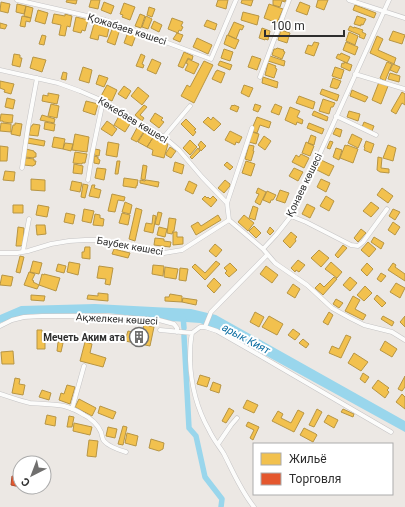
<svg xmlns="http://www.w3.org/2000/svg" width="405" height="507" font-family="Roboto,sans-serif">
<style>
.water{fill:#99d6ec}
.homes{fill:#f2c14e;stroke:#b79544}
.shops{fill:#e4572e;stroke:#ad4b2e}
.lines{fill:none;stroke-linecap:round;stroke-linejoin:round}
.canal{stroke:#99d6ec;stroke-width:5.5}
.minor-casing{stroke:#c5c4c5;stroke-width:5}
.minor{stroke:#fcfcfb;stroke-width:4}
.labels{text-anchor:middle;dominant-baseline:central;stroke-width:4;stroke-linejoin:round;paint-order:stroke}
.street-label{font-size:10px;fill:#2e2e2e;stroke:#fff}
.poi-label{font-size:10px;font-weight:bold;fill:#2e2e2e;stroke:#fff;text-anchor:end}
.water-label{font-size:11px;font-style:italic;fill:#0d6fa3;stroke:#fff}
</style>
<rect width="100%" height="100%" fill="#ece8e4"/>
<path class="water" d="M95,304L191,309L216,315L405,421V432L223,332L200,323L172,321L108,313L31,314L14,318L0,323V315L21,306Z"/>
<path class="homes" d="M67,0H77L76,4L66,2Z
M91,0H100L98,9L89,7Z
M218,0H228L226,9L216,6Z
M242,0H253L251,6L241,3Z
M273,0H286L285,2L282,1L280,7L273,5Z
M318,0H328L324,10L316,7Z
M1,2L10,4L8,13L0,11Z
M104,2L114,6L111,14L101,10Z
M300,2L310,6L307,15L296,11Z
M124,3L135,7L130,20L122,17L123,15L120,14Z
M17,4L26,6L24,14L16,12Z
M269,4L283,9L277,23L264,18Z
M355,5L376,13L374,18L353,10Z
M26,6L33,8L31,18L24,16Z
M149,7L155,9L152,17L147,15Z
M38,10L48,13L45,24L35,21Z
M243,12L259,16L257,25L241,20Z
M54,14L65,16V14L72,16L70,27L67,26L65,36L59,35L61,25L52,23Z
M140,14L145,16L141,28L135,26Z
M22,16L31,18L30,22L26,21L25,27L20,26Z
M146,16L152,19L148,29L142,27Z
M357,16L366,19L363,25L361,24V26L354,24Z
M76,17L88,20L85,31L82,30L81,33L73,31Z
M172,18L183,22L181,26L183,27L181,31L179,30L178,33L168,29Z
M207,20L217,24L215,30L204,26Z
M154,21L162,25L159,32L151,28Z
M234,22L244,26L242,30L240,29L236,39L228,35Z
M0,23L7,25L5,29L0,28Z
M94,24L109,28L107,37L99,35L98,40L90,38Z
M350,26L354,28V27L363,30L362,32L366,34L364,39L359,37L360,35L348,30Z
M113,27L120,29L115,45L107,42Z
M262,28L270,31L268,40L265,39V40L259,38Z
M281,30L290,33L287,43L278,40Z
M393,31L405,35L402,44L389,40Z
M128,32L136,35L132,46L124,43Z
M349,32L358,36L355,45L346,41Z
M177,33L183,35L180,42L173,39Z
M42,35L46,36L44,45L39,44Z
M227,35L239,40L235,49L224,44Z
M377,36L383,39L378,50L396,58L394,64L370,53Z
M197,38L212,45L208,54L193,47Z
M314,42L319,43L314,56L305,53L308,45L312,46Z
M346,42L358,47L355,55L343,50Z
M277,48L284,50L283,51L285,52L282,59L272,55L274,49H276Z
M224,49L233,52L230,61L221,58Z
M184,52L193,56L192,60L188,58L183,68L178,66Z
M341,53L350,57L347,63L336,58L338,54L340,55Z
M14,54L20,55V58H22L20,67L12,65Z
M141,54L145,56L142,64L144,65L143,68L136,66Z
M252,56L261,59L257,70L248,67Z
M270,56L285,61L284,66L268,61Z
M33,57L46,60L42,72L30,68Z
M152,59L161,63L156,74L147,70Z
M188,59L199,64L194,74L185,70L188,64L186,63Z
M204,61L213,65L194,103L181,96L187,85L190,87Z
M220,61L232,65L230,70L218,65Z
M344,62L352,65L350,71L341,67L342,63L344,64Z
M387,62L392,64L385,81L380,78Z
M268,63L276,66L275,68L277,69L274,78L265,75Z
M393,64L400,67L397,73L390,70Z
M83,67L92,70L89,83L79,80Z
M335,67L344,70L341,79L332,76Z
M217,70L225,73L221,83L212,79L216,71H217Z
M63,72L67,73L66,80L61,79Z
M390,73L400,76L399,82L388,79Z
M99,75L108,78L104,87L96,84Z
M263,77L278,82L277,88L262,83Z
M333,78L341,81L338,88H337V89L330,87Z
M0,81L14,84L11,94L4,92L5,90L0,88Z
M379,82L388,86L381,104L372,100Z
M107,85L117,90L112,101L101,96Z
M244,85L253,88L249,97L241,93Z
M124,86L131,91L126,99L118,94Z
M138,87L149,96L142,105L131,96Z
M322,89L339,95L337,101L320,94Z
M352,90L368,97L365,102L350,96Z
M402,92L405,94V105L402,103L396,114L391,111Z
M48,93L59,95L57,104L42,101L43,95L48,96Z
M299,96L315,102L313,109L296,103Z
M7,98L15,100L13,109L5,107Z
M323,99L335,103L333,107H331L329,114L319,111Z
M86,101L98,104L95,115L83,111Z
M51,104L59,106L57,118L48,116Z
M255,104L261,106L258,112L253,110Z
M275,104L282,107L279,115L271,112Z
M144,105L147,107L140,115L144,118L142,121L135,115Z
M232,105L233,106L234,105L239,107L237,112L230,109Z
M290,107L300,111L297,117L303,120L302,124L297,122L296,125L285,120Z
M314,111L328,117L327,121L312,115Z
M349,111L360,114L358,121L347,117Z
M155,113L163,118L161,120L164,122L159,128L150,121Z
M1,114L13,115L12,123L3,122V121H0Z
M42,115L55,119L54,123L40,120Z
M119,116L130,124L125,132L114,125Z
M208,117L211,120L213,117L221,124L214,131L203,122Z
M257,117L271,122L269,128L260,125L257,133L251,131Z
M186,119L196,129L194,130L196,132L193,136L181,124Z
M107,121L114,126V127L117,129L112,136L101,129Z
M45,122L55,124L54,131L44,129Z
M364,122L374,126L372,131L362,127Z
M1,123L11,124V132L0,131Z
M15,123L22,124L20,136L11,134L13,125H15Z
M309,123L324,129L322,134L307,128Z
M33,124L40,125L38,136L29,135L31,126H32Z
M138,126L145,130L137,142L131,139Z
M336,128L342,130L340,137L333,134Z
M145,131L154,136L147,147L138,142Z
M230,131L242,137L239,143L236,142L235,145L225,140Z
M252,132L259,134L256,144L249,142Z
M75,134L89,137L87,152L72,150Z
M352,134L362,139L358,148L348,143Z
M311,135L316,137L314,145L308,143Z
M154,136L168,144L164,158L152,155L153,150L147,147Z
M264,136L271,141L265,150L258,145Z
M54,137L65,139L63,149L52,147Z
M28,138L45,141L44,146L27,143Z
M190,140L197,147L190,155L183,148Z
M201,141L206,146L201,151L199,148L200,147L198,145Z
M330,141L333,142L330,149L327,148Z
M366,141L374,144L371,153L364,150L365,148L364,147Z
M108,142L119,144L117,157L106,155Z
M306,142L314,146L310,156L302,153Z
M65,143L73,144L71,151L63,149Z
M249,145L254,146L253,151H254L251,161L245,159Z
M345,145L347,146V145L358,149L353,163L340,158Z
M388,145L396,148L393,161L383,158Z
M0,146L8,147L7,161H0Z
M170,147L176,151L171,158L166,155V153Z
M198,148L200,151L192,159L190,157Z
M336,148L342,150L339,160L333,157Z
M26,149L34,151V152L36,153V157H34V158L25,157Z
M95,149L100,150L99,156L94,155Z
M75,152L87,154L85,163H82V164L73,163Z
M301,154L309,158L304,168L292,162L296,155L299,157Z
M94,156L98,157V159L100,160L99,164L94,163Z
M378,157L382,158L381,168L389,169V173L380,172L377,170Z
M25,158L34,159V161H36L35,165H34L33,166L24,165Z
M321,160L334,166L329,176L317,170Z
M117,161H120L118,174H115Z
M246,161L255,164L251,176L242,173Z
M175,162L184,165L182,174L173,171Z
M227,162L233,167L230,170L224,165Z
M74,164L83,166L82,174L73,173Z
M143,165L147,166L145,180L141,179Z
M97,168L106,169L104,180L95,178Z
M294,168L303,172L298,181L289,176Z
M5,171L15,172L14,181L3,180Z
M124,178L138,180L137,186H136V188L123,186Z
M31,179L45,180V191L31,190Z
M321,179L330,183L326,192L317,187Z
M140,180L145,181L146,180L159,182L158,187L140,183Z
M225,180L230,184V186L224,193L218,188Z
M72,181L82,183L80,192L70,190Z
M189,181L197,185L193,194L185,190Z
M83,184L88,185L85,198L81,197Z
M92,185H95L94,188L101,190L99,198L89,196Z
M258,188L266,192L260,205L255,202L259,194L256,193Z
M382,188L393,196L388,203L377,195Z
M280,190L289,193L285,203L276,200Z
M267,191L276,195L273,200H271L270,203L263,200Z
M112,194L125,197L124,201L118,200L115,212L108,211Z
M205,196L207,198L208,197L210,199L213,196L217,200L211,207L202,199Z
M326,196L334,201L329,211L320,206Z
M125,202L132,205L130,214L122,212Z
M371,202L379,208L371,217L363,211Z
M307,204L315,208L310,218L302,214Z
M13,205H23V213H13Z
M38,205L49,207L47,217L36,215Z
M253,206L258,208L255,220L249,218Z
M136,208L142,210L135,241L129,239Z
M84,209L94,211L91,223L82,221Z
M393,209L400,212L395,220L389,216Z
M158,212L162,213L159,225L155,224Z
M66,213L75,215L73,224L64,222Z
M122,213L130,215L128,225L119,223Z
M95,214L100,215V218L104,219L103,226L93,225Z
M153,215L156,216L153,233L144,231L146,223L152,224Z
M218,215L221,220L196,235L191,226L198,222L201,226Z
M244,215L254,223L248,231L238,222Z
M169,218L176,219L174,231H173L172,234L167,233Z
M393,222L400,227L395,235L388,230Z
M36,225H45L46,234L37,235Z
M254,226L261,233L256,238L249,231Z
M18,227L24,228L23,244L21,246H16Z
M159,227L167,229L165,237L157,235Z
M270,227L274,231L270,235L267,232Z
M361,229L366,233L358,242L354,238Z
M173,232H177V237H183V244L173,245Z
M291,232L297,237L295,239L296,241L290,248L283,241Z
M374,237L384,243L381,249L371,242Z
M155,238L164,239V241L171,242L170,247L154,245Z
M368,242L376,249L369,257L361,250Z
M215,244L222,250L216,257L209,251Z
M343,245L347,248L338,258L335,255Z
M85,247H90V259L82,258V252H84Z
M114,249L130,253L128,258L112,254Z
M319,250L329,258L321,267L311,258Z
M20,256L24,257L20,273L16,272Z
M298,260L305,265L299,272L296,270L295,272L291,268Z
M33,261L42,263L39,274L30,272Z
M216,261L220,264L205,280L192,267L195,264L205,273Z
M69,262L80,264L78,275L67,272Z
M331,262L342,272L337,278L325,269Z
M230,263L237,270L229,277L225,273L227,271L224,268Z
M367,263L373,269L367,276L361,270Z
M393,263L396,265L395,267L405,274V281L388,270Z
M58,264L66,266L64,273L56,271Z
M153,265L164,266L163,276L152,274Z
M99,266L113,268L110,285L105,284L106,279L97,278Z
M266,266L278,275L272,283L260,274Z
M165,267L178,269L176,279L164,277Z
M180,268L188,269L186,281L179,280Z
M29,272L35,274L32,280L34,281L33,282L39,285L37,289L24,285Z
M381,273L386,276L381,282L377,279Z
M42,274L44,275V274L60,278L56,291L39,285Z
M2,275L13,277L11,286L0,285Z
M334,277L337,279L323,295L315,288L320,283L324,287Z
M350,277L357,283L350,291L343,285Z
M214,278L221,285L214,293L207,286Z
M396,283L405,288L400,298L390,292Z
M293,284L300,289L295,298L287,293Z
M365,286L372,293L364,301L357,295Z
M98,293L108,294V301L87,299L88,295L98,296Z
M170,294L182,296V302L165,301V297H169Z
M31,295L45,296L44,301L31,300Z
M377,295L386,303L382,307L374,299Z
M353,296L360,300L355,309L366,315L363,320L345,311Z
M183,298L197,300L196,305L182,302Z
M336,299L343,303L339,308L333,304Z
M255,312L264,317L259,327L250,322Z
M329,312L333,315L328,325L323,322Z
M269,316L283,324L277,335L262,327Z
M383,316L394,322L392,326L381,319Z
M405,316V327L400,322Z
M144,325L154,327L150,346L125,341L128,331L142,334Z
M293,329L300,334L295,340L288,335Z
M37,330H42V341H45V349H37Z
M346,335L351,337L341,358L329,353L332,346L339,349Z
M303,339L309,344L306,348L299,343Z
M385,341L397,349L392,357L380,350Z
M58,342L63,343L61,352L57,351Z
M85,342L92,344L90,353L106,358L103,367L80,361Z
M13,351L14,364H2L1,352Z
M354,353L368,362L361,371L348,363Z
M363,373L369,377L365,383L360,379Z
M200,375L210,378L207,387L197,384Z
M405,376V387L402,391L398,389Z
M15,378L20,379L19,384L25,385L23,395L12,393Z
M378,380L389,388L387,390L389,392L385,398L372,388Z
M213,382L221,385L219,393L210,390Z
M67,385L75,387L70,404L59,400L61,393L64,394Z
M42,390L51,393L49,400L39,397Z
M402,394L405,397V409L396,402Z
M79,399L96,408L92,416L75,407Z
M247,400L258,405L254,413L243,408Z
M100,406L116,412L113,419L98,413Z
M229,408L234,411L226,423L222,421Z
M317,409L322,412L314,427L309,425Z
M343,409L354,414L353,417L341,412Z
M298,410L304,413L294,432L272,421L278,411L283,414L281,418L291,423Z
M47,415L56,417L55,426L45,424Z
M328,415L338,420L334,428L324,422Z
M69,416L74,417L72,427H67Z
M248,422L259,427L253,440L250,438L254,430L246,426Z
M74,423L92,427L90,435L73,431Z
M123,426L127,427L123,445L118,444Z
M108,427L117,429L115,438L106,436Z
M304,428L316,434L317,435L313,442L300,435Z
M127,433L138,436L136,446L125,443Z
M151,439L164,443L163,449L159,451L149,448Z
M89,440L98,441L96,457L87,456Z"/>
<path class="shops" d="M12,476L20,477V487L11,485Z"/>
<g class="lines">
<path class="canal" d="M183,316L184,328
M184,336L189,428L196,436L205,477L222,499L221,507"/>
<g class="minor-casing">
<path id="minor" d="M17,0L105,20L125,27L211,59L236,0
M349,0L405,18
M0,70L58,83L80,91L103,101L164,137L179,150L202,177L227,203L229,220
M355,74L405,89
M260,77L289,0
M336,116L376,135
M164,137L190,106
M22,168L28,127L37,78
M88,180L92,154L103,101
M227,203L252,128
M291,216L306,222L351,245L358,246L363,242L387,209
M229,220L263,249L275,263L307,285L332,308L350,318L364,325L392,332L405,340
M263,249L276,235L291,216L303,191L389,0
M23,251L29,219
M0,253H17L28,251L51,244L69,241L85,240H101L122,244L150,251L164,253L182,250L229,220
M0,326L12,320L24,317L42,316H106L159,320L174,324L177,328V332
M205,327L211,312L267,255
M160,330L192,333L200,327H205L217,331L259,355L391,432
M192,333C190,342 190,350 190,360C191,385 197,409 209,430C213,439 219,446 224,454C233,472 241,491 254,507
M0,394C10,397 20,401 30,403C41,404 53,404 64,406C71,408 78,411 84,415C91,418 98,425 101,432C102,435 102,439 104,441C109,447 119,450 126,452
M72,409L84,366
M218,444L231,425L237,418"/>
</g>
<use href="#minor" class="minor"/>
</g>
<defs>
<g id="building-ring" transform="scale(1)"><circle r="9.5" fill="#fff" stroke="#706f6e" stroke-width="1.5"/><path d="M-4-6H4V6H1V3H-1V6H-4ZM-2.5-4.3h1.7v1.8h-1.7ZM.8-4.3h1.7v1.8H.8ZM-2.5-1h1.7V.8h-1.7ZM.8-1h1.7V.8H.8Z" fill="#706f6e"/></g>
</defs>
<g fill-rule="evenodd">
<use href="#building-ring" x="139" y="337"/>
</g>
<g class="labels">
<g class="street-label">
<text transform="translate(127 29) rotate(18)">Қожабаев көшесі</text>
<text transform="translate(133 120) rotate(31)">Көкебаев көшесі</text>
<text transform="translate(304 185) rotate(-64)">Қонаев көшесі</text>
<text transform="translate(130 246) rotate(10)">Баубек көшесі</text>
<text transform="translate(117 319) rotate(3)">Ақжелкен көшесі</text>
</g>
<g class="poi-label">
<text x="125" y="337">Мечеть Аким ата</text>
</g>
<g class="water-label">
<text transform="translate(246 339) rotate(28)">арык Кият</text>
</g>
</g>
<rect x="253" y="443" width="140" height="52" fill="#ffffff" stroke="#ababab"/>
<rect x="261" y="453" width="20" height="12" fill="#f2c14e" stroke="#ababab"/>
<text x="289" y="463" font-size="12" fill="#2e2e2e">Жильё</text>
<rect x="261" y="473" width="20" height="12" fill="#e4572e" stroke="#ababab"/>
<text x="289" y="483" font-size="12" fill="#2e2e2e">Торговля</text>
<g transform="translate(32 475) rotate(222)"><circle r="19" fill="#ffffff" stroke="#ababab"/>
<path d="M0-3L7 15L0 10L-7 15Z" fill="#706f6e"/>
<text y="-6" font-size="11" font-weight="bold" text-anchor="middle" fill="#2e2e2e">С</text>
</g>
<path d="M265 30v6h79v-6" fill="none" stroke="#2e2e2e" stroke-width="2"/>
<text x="271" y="30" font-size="12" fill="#2e2e2e" stroke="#ffffff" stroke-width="3" paint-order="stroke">100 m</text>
</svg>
